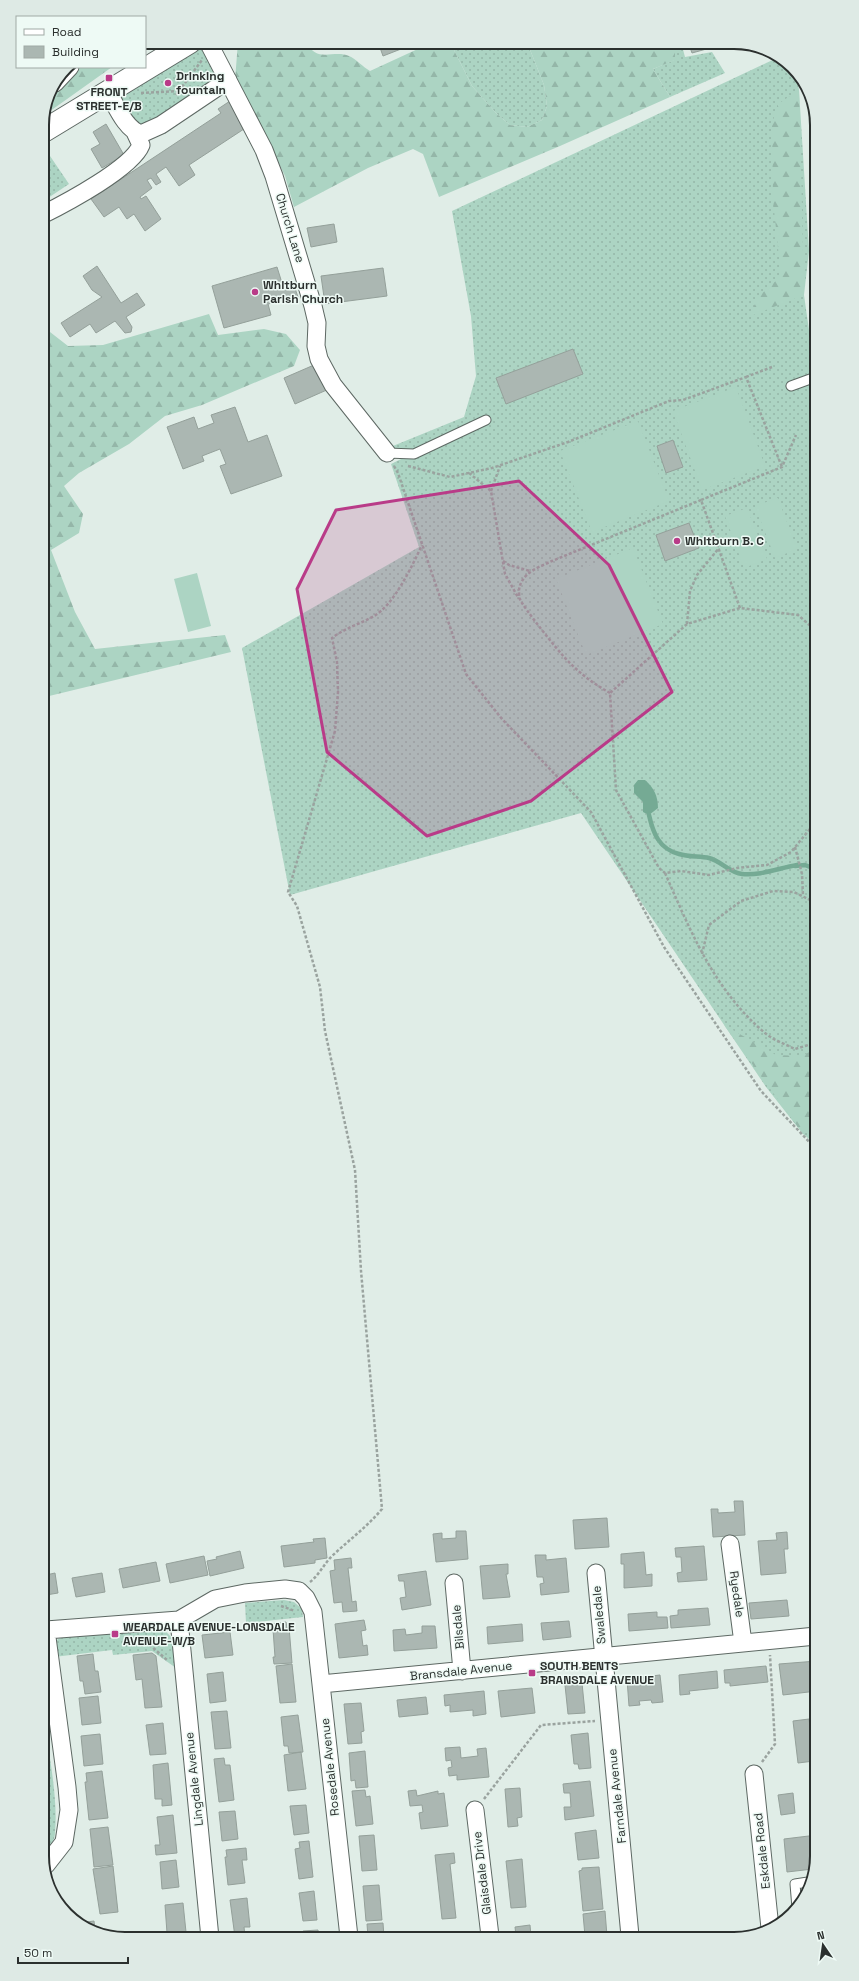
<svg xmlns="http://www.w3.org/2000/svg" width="859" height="1981" font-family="'Space Grotesk',sans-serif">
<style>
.grass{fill:url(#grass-dots)}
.forest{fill:url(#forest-firs)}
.garden{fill:#acd4c3}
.water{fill:#75aa94}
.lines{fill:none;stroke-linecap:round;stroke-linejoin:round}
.stream{stroke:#75aa94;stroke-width:4.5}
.building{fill:#abb7b2;stroke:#94a09a}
.lane-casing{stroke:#5d6863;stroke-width:11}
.street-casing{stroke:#5d6863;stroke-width:19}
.secondary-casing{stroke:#5d6863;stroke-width:24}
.path{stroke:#9aa39f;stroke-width:2.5;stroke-dasharray:3 2;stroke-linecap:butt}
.lane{stroke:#fff;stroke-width:9}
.street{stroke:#fff;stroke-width:17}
.secondary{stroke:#fff;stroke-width:22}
.marked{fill:#b93b88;fill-opacity:0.2;stroke:#b93b88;stroke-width:3;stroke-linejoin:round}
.poi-dot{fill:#b93b88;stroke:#eefaf5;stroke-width:1.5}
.labels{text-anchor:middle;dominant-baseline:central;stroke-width:3;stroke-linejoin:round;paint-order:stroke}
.poi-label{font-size:12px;font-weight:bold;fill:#2b302e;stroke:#eefaf5;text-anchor:start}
.street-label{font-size:12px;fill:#2b302e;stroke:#eefaf5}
.rim{fill:none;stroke:#2b302e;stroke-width:2}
</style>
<defs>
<pattern id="grass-dots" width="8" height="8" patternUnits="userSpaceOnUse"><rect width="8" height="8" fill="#acd4c3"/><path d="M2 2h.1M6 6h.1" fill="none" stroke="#94b6a8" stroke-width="1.8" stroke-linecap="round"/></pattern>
<pattern id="forest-firs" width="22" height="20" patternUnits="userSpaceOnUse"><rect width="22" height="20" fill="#acd4c3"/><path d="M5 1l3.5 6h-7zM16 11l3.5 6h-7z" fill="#94b6a8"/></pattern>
</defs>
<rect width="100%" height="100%" fill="#e0ede7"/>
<path class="grass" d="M450,42H527L544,85L547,106L542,120L527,127L510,125L496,113L472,86Z
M671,42H681L685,57L712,52L725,73L670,97L653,69L674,60L675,44Z
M198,43L219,79L158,124L138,127L117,99Z
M779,57C792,62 798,78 799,90L809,251L804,295L813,358L815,1144L803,1134L766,1087L581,813L290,895L242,648L419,547L391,464L401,459L388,448L464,417L476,376L471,316L452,211Z
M42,149L48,153L69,184L42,202Z
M284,1600L294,1602L302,1609L303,1617L246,1623L245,1603Z
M160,1628C178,1638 175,1649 176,1668L152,1651L113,1655L112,1650L54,1657L52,1647L58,1639L66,1636Z
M46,1730C50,1761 58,1801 55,1832C55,1840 51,1845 46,1851Z"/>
<path class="forest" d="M238,42H307C316,64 334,49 349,56C356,59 363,67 370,71L433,42H450L472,86L496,113L510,125L527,127L542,120L547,106L544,85L527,42H671L675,44V60L653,69L670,97L560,146L439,197L423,154L413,149L368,168L294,207L285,176L263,130L235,80Z
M77,67H112L46,114L47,105Z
M799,90L804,295L748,317L760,295L781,276L773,200L772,124L778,104Z
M209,314L218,335L264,329L286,334L300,350L294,366L202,405L165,416L129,444L79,473L64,486L83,514L79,533L51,550L75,612L95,649L225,635L231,652L45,697L43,318L50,332L68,346L103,345Z
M724,1025L776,1055L803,1056L815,1048V1111C814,1121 810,1127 803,1134Z"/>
<path class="garden" d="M736,387L765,466L702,490L673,411Z
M638,421L669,501L592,532L560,451Z
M778,498L797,549L775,558L755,506Z
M747,508L767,559L744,568L725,516Z
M633,548L663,624L586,655L556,579Z
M197,573L211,626L188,632L174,579Z"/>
<path class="water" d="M638,780H645C654,788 658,796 658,808L649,815L643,812V802L634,793V785Z"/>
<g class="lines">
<path class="stream" d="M649,815C653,833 659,849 679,854C689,857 700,856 709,858C721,861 730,873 742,874C760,876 779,868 797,865
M795,866L805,865L815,869"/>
</g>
<path class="building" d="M378,42H419L383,56Z
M688,42H709L710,48L692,53Z
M230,101L247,127L189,165L195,175L179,186L166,167L156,174L161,182L156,185L151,178L147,180L152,188L140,197L141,199L146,196L161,219L145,231L134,214L127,219L119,207L104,217L91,199L221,113L218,109Z
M106,124L124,155L102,168L91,149L100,144L93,132Z
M334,224L337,242L311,247L307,228Z
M97,266L121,303L137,293L145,305L126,317L132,327L131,332L125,333L115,321L96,333L90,324L70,337L61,323L102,297L92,290L83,276Z
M277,267L282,283L292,280L298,297L268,304L271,315L224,328L212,286Z
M383,268L387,296L325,304L321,276Z
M573,349L583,374L506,404L496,378Z
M314,365L321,381L325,380L329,389L295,404L284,378Z
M235,407L248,442L267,435L282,476L231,494L220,466L226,464L220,449L202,456L204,461L183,469L167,427L194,417L198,429L214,423L211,415Z
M673,440L683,467L666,473L657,446Z
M689,523L699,548L665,561L656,535Z
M816,1498V1515L814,1516L811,1499Z
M734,1501H743L745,1535L713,1537L711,1509H718V1513L735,1512Z
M607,1518L609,1547L575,1549L573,1520Z
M456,1531H466L468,1559L436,1562L433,1534L442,1533V1539L456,1538Z
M787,1532L788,1549H784L786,1573L761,1575L758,1541L777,1540L776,1533Z
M325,1538L327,1558L315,1560V1563L284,1567L281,1546L314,1542L313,1539Z
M704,1546L707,1580L678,1582L677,1573L682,1572L681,1557H676L675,1548Z
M240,1551L244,1568L210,1576L207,1561L217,1559L216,1557Z
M644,1552L646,1575L652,1574V1586L624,1588V1564H621V1554Z
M535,1555H546V1560L566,1558L569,1592L541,1595L540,1584L544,1583L543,1577H537Z
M204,1556L208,1575L170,1583L166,1564Z
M351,1558L352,1568H348L352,1602L356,1601L357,1611L343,1612L342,1602L334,1603L330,1571L335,1570L334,1560Z
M156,1562L160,1581L123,1588L119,1569Z
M508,1564V1574H506L510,1597L483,1599L480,1566Z
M426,1571L431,1605L402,1610L400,1598L406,1597L404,1581H399L398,1575Z
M55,1573L58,1593L46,1595V1575Z
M102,1573L105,1592L76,1597L72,1578Z
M787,1600L789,1616L751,1619L749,1603Z
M708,1608L710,1625L671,1628L670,1616L678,1615V1610Z
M657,1612V1617H667L668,1628L629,1631L628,1614Z
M364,1620L366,1630L361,1631L363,1646L367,1645L368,1655L339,1658L335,1624Z
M569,1621L571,1637L543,1640L541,1623Z
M286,1622L287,1628L289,1627L292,1663L274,1664L273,1657H275L273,1629L271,1630L270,1624Z
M522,1624L523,1641L488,1644L487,1627Z
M422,1626H435L437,1648L394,1651L393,1630L405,1629L406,1635L422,1633Z
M230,1632L233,1655L205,1658L202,1635Z
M152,1653L156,1656L162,1707L145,1708L142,1679L136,1680L133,1655Z
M93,1654L95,1671H98L101,1692L85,1694L83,1681H80L77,1656Z
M817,1661V1691L783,1695L779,1664Z
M292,1664L296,1702L280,1703L276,1666Z
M766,1666L768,1682L730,1686V1683H725L724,1670Z
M717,1671L718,1688L689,1691L690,1694L680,1695L679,1675Z
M223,1672L226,1701L210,1703L207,1674Z
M660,1675L663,1702L652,1703L651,1700L639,1701L640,1705L629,1706L627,1679Z
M582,1683L585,1713L568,1714L565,1685Z
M532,1688L535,1713L501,1717L498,1691Z
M484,1691L486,1714L473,1716V1710L450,1712V1705L445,1706L444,1695Z
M98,1696L101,1723L82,1725L79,1698Z
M426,1697L428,1714L399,1717L397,1700Z
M361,1703L364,1731L361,1732L362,1743L348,1744L344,1704Z
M227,1711L231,1748L215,1749L211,1712Z
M298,1715L303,1752L289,1753L288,1746H284L281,1717Z
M809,1719L814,1761L798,1763L793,1721Z
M163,1723L166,1754L150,1755L146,1725Z
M588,1733L591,1768L579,1769L578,1764H574L571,1735Z
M100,1734L103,1764L84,1766L81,1736Z
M460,1747L461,1758L478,1756L477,1749L486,1748L489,1777L457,1780V1775L449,1776L448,1768L452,1767L451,1760L446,1761L445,1748Z
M365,1751L368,1787L356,1788L355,1780L351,1781L349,1753Z
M301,1752L306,1789L288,1791L284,1755Z
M224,1758L225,1765H230L234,1800L219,1802L214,1759Z
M168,1763L172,1805L162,1806V1799H155L153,1765Z
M102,1771L108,1818L89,1820L85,1782H87L86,1773Z
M590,1781L594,1816L565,1820L564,1807H571L570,1793H564L563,1784Z
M520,1788L522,1817L517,1818L518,1826L508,1827L505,1789Z
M365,1790L366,1797L370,1796L373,1824L356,1826L352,1791Z
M416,1790L417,1796L438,1791V1794L444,1793L448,1826L421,1829L419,1813L423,1812L422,1805L410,1806L408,1791Z
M793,1793L795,1813L781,1815L778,1795Z
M306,1805L309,1833L294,1835L290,1806Z
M235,1811L238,1839L222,1841L219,1812Z
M173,1815L177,1853L156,1855L155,1845H160L157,1817Z
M108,1827L113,1865L94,1867L90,1829Z
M596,1830L599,1858L578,1860L575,1833Z
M374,1835L377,1870L362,1871L359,1836Z
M817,1835V1856L813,1869L787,1872L784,1839Z
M309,1841L313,1877L299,1879L295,1849L300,1848L299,1842Z
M246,1848L247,1860H242L245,1883L228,1885L225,1857H227L226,1850Z
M454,1853L455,1863L450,1864L456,1918L442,1919L435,1855Z
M522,1859L526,1907L511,1908L506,1861Z
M176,1860L179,1887L162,1889L160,1862Z
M113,1866L118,1912L100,1914L93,1869Z
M599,1867L603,1909L583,1911L579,1871L582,1870V1868Z
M379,1885L382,1920L366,1921L363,1886Z
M314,1891L317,1920L303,1921L299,1893Z
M247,1898L250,1927H244L245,1936L235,1937L230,1900Z
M183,1903L186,1932L167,1933L165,1905Z
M605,1911L607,1936H585L583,1914Z
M94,1921L95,1930L79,1923Z
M383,1923L384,1937H368L367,1924Z
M530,1925L531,1936H516L515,1927Z
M318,1930L319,1938H304L303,1931Z"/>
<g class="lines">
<g class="lane-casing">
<path id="lane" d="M791,386L813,378
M387,453L414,454L486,420
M797,1908L795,1884L808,1882"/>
</g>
<g class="street-casing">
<path id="street" d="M208,42L264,150L274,176L313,306L317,323L316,346L319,359L333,385L387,453
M55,83L70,67
M108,92C116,105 125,129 141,134L161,125L228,80
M42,215C66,203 132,168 141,145L135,132
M730,1544L743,1643
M596,1573L630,1936
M454,1583L462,1671
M179,1620L210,1938
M46,1630L179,1620L215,1599L245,1593L285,1589L299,1591L306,1598L313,1612L349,1937
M46,1630L67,1787L69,1810L64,1842L46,1865
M321,1684L816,1636
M754,1774L770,1928
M475,1810L490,1936"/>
</g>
<g class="secondary-casing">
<path id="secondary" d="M42,132L190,42"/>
</g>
<path class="path" d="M141,93L180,91
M176,95L202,60
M746,377L772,367
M394,466L398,473L466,674L502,719L591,812L664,947L761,1091L815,1148
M408,466L450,477L492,468L568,442L669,401L683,400L746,377L782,467
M469,473L491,491L505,574L519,599
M491,491L500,466
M503,561L509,565L530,571
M740,608L701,500L782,467L796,435
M687,624L690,591L697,575L719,548
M814,629L798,615L740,608L687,624L610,693L616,790L659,868L665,873L681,871L709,875L737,868L767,865L791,852L814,824
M610,693C594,684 579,673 566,659C559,652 522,606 520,599C519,597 519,592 519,590C521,573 539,567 552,561L701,500
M795,847L802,874L803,896
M665,873C691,932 714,990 765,1033C773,1040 785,1044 795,1049L815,1043
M702,954L709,925L741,901L773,891L794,892L812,901L815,905
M310,1582C319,1575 324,1564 332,1556C349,1540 367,1527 382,1509L361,1271L355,1170L325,1031L320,987L297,906L288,892L335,731L338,692L337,662L332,638C345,628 360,624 374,616C394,605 412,566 422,545
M281,1606L295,1611
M142,1638L167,1660
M762,1762L775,1744L770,1655
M484,1799L541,1725L595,1721"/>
<use href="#lane" class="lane"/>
<use href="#street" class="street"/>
<use href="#secondary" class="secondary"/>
</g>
<path class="marked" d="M519,481L609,565L672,692L531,801L427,836L327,752L297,589L336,510Z"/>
<g class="poi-dot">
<rect x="105" y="74" width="8" height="8" rx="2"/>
<circle cx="168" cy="83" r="4"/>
<circle cx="255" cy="292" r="4"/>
<circle cx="677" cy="541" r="4"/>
<rect x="111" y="1630" width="8" height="8" rx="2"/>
<rect x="528" y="1669" width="8" height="8" rx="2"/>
</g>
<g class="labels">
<g class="poi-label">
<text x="176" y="76">Drinking<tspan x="176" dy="14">fountain</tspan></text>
<text x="109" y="92" text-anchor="middle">FRONT<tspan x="109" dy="14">STREET-E/B</tspan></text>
<text x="263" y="285">Whitburn<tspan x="263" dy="14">Parish Church</tspan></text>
<text x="685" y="541">Whitburn B. C</text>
<text x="123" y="1627">WEARDALE AVENUE-LONSDALE<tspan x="123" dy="14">AVENUE-W/B</tspan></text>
<text x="540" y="1666">SOUTH BENTS<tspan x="540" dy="14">BRANSDALE AVENUE</tspan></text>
</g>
<g class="street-label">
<text transform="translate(290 228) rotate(73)">Church Lane</text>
<text transform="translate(737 1594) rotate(82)">Ryedale</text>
<text transform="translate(599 1615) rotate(-95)">Swaledale</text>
<text transform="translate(458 1627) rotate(-95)">Bilsdale</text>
<text transform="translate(461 1671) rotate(-6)">Bransdale Avenue</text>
<text transform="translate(330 1767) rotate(-96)">Rosedale Avenue</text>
<text transform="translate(194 1779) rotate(-96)">Lingdale Avenue</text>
<text transform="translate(617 1796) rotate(-96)">Farndale Avenue</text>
<text transform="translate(762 1851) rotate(-96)">Eskdale Road</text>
<text transform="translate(482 1873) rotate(-97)">Glaisdale Drive</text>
</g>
</g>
<path d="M0 0H859V1981H0ZM125 49H734A76 76 0 0 1 810 125V1856A76 76 0 0 1 734 1932H125A76 76 0 0 1 49 1856V125A76 76 0 0 1 125 49Z" fill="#deeae5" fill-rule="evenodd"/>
<path class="rim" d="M125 49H734A76 76 0 0 1 810 125V1856A76 76 0 0 1 734 1932H125A76 76 0 0 1 49 1856V125A76 76 0 0 1 125 49Z"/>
<rect x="16" y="16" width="130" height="52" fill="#eefaf5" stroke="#a0a9a5"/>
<rect x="24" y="29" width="20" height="6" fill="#ffffff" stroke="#a0a9a5"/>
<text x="52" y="36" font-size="12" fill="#2b302e">Road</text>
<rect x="24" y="46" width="20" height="12" fill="#abb7b2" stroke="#a0a9a5"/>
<text x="52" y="56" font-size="12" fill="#2b302e">Building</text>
<g transform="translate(823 1945) rotate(347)" stroke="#eefaf5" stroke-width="3" paint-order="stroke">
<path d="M0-3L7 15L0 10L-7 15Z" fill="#2b302e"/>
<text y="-6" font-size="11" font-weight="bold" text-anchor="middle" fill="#2b302e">N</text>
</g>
<path d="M18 1957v6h110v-6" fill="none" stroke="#2b302e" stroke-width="2"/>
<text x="24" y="1957" font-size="12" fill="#2b302e" stroke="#eefaf5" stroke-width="3" paint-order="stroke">50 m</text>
</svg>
